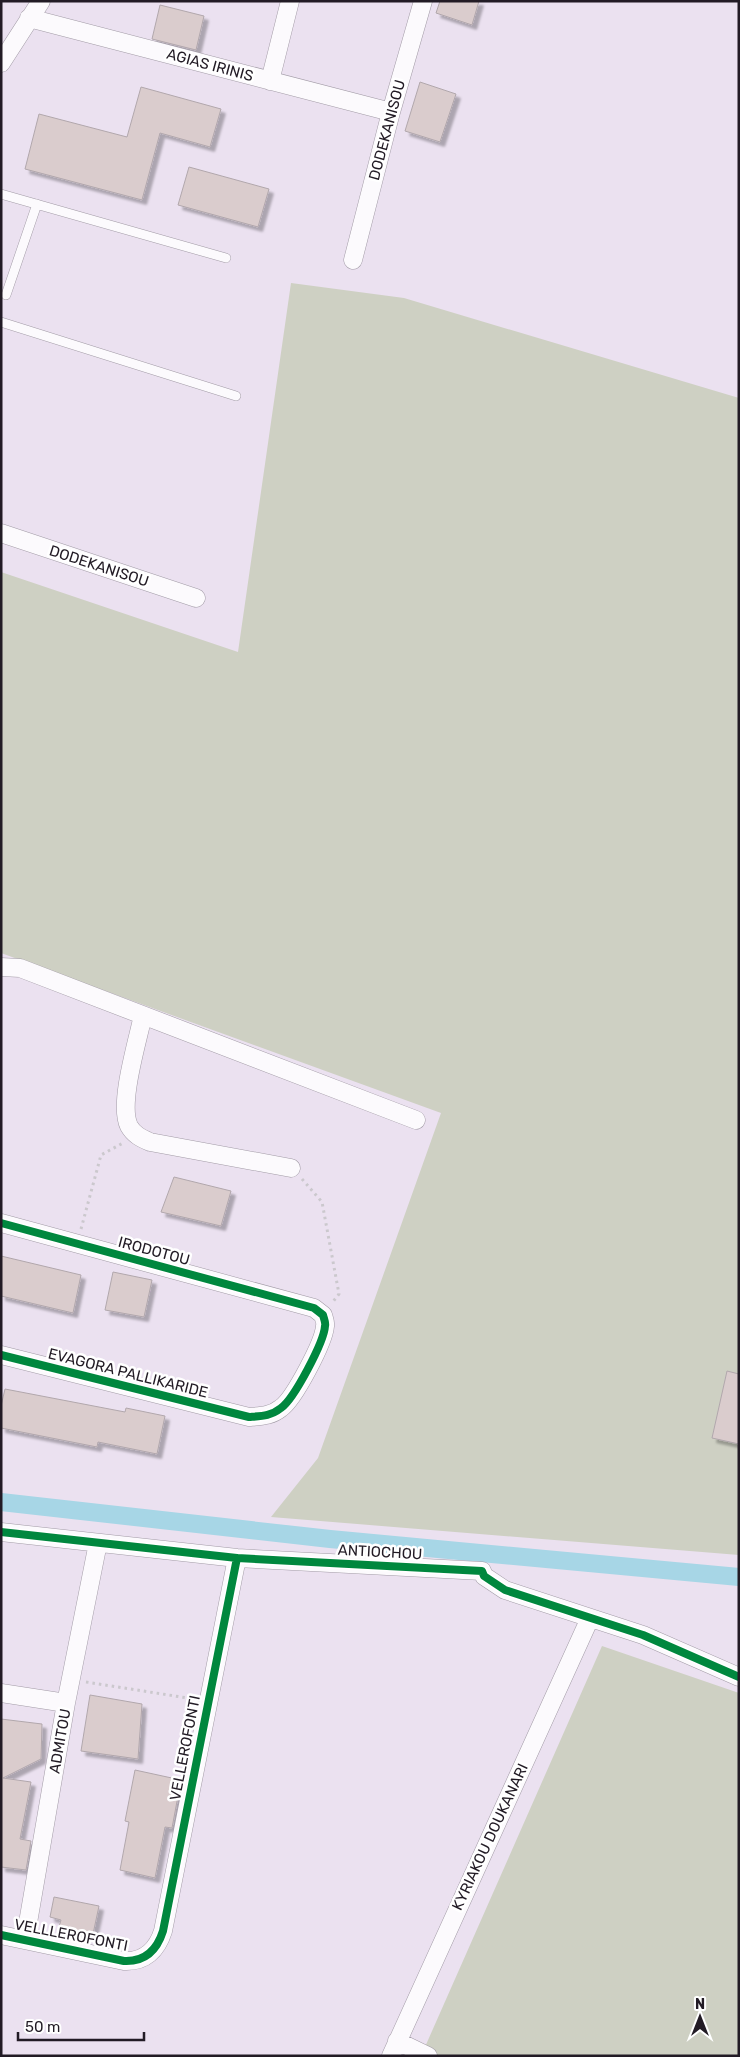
<svg xmlns="http://www.w3.org/2000/svg" width="740" height="2057" font-family="Rubik,sans-serif">
<style>
.green{fill:#ced0c3}
.lines{fill:none;stroke-linecap:round;stroke-linejoin:round}
.canal{stroke:#a7d6e6;stroke-width:18}
.building{fill:#dacccd;stroke:#b1a7ac;filter:url(#shadow)}
.service-casing{stroke:#a29ba6;stroke-width:10}
.minor-casing{stroke:#a29ba6;stroke-width:19}
.path{stroke:#cbc8cd;stroke-width:3;stroke-dasharray:2.5 4;stroke-linecap:butt}
.service{stroke:#fcfafd;stroke-width:9}
.minor{stroke:#fcfafd;stroke-width:18}
.cycleway-casing{stroke:#fff;stroke-width:11}
.cycleway{stroke:#00873e;stroke-width:8}
.labels{text-anchor:middle;dominant-baseline:central;stroke-width:5;stroke-linejoin:round;paint-order:stroke}
.street-label{font-size:15px;fill:#221b25;stroke:#fff}
</style>
<defs>
<filter id="shadow"><feDropShadow dx="4.5" dy="4.5" stdDeviation="1" flood-color="#0004"/></filter>
</defs>
<rect width="100%" height="100%" fill="#ebe1f0"/>
<path class="green" d="M291,283L404,298L739,398V1555L271,1517L318,1458L441,1113L1,953V572L238,652Z
M602,1646L739,1693V2056H421Z"/>
<g class="lines">
<path class="canal" d="M1,1502L330,1539L739,1577"/>
</g>
<path class="building" d="M440,1H479L472,25L436,13Z
M160,5L204,16L196,50L152,39Z
M420,82L456,94L440,142L405,131Z
M141,87L221,109L210,147L160,133L142,200L25,169L39,114L127,137Z
M189,167L269,189L258,227L178,205Z
M174,1177L231,1191L221,1226L161,1212Z
M1,1256L81,1275L73,1313L1,1296Z
M113,1272L152,1280L144,1317L105,1310Z
M727,1371L739,1374V1444L712,1438Z
M5,1389L125,1412L126,1408L165,1416L157,1454L98,1442L97,1447L1,1428V1406Z
M90,1695L142,1704L138,1759L81,1751Z
M1,1719L42,1724L41,1759L3,1778L31,1782L20,1839L31,1841L26,1870L1,1867Z
M135,1770L181,1780L172,1828L165,1827L155,1878L120,1870L129,1822L125,1821Z
M54,1897L99,1906L93,1934L59,1927L61,1920L50,1917Z"/>
<g class="lines">
<g class="service-casing">
<path id="service" d="M1,194L226,258
M6,295L37,204
M1,322L236,396"/>
</g>
<g class="minor-casing">
<path id="minor" d="M29,18L391,112
M1,63L41,1
M270,81L290,1
M353,260L391,112L423,1
M1,533L196,598
M1,967L20,968L416,1120
M143,1015C138,1040 118,1104 129,1126C134,1135 141,1138 150,1142L291,1168
M1,1223L314,1308L323,1315C324,1319 326,1323 325,1326C324,1342 294,1399 281,1408C271,1416 262,1416 249,1417L1,1355
M1,1532L237,1558L482,1571L484,1576L505,1590L643,1635L739,1677
M1,1693L66,1703
M1,1935L124,1961C145,1962 157,1950 163,1931L237,1558
M25,1940L66,1703L98,1543
M397,2041L428,2056
M391,2056L590,1618"/>
</g>
<path class="path" d="M302,1179L322,1202L339,1294L332,1303
M81,1229L101,1155L123,1143
M86,1682L194,1699"/>
<use href="#service" class="service"/>
<use href="#minor" class="minor"/>
<g class="cycleway-casing">
<path id="cycleway" d="M1,1223L314,1308L323,1315C324,1319 326,1323 325,1326C324,1342 294,1399 281,1408C271,1416 262,1416 249,1417L1,1355
M1,1532L237,1558L482,1571L484,1576L505,1590L643,1635L739,1677
M1,1935L124,1961C145,1962 157,1950 163,1931L237,1558"/>
</g>
<use href="#cycleway" class="cycleway"/>
</g>
<g class="labels">
<g class="street-label">
<text transform="translate(210 65) rotate(15)">AGIAS IRINIS</text>
<text transform="translate(387 130) rotate(-75)">DODEKANISOU</text>
<text transform="translate(99 566) rotate(18)">DODEKANISOU</text>
<text transform="translate(154 1251) rotate(15)">IRODOTOU</text>
<text transform="translate(128 1373) rotate(14)">EVAGORA PALLIKARIDE</text>
<text transform="translate(380 1552) rotate(3)">ANTIOCHOU</text>
<text transform="translate(60 1741) rotate(-80)">ADMITOU</text>
<text transform="translate(185 1748) rotate(-79)">VELLEROFONTI</text>
<text transform="translate(490 1837) rotate(-65)">KYRIAKOU DOUKANARI</text>
<text transform="translate(71 1935) rotate(11)">VELLLEROFONTI</text>
</g>
</g>
<rect width="740" height="2057" fill="none" stroke="#221b25" stroke-width="5"/>
<g transform="translate(700 2017)" stroke="#ffffff" stroke-width="4" paint-order="stroke">
<path d="M0-4L9 19L0 12L-9 19Z" fill="#221b25"/>
<text y="-8" font-size="14" font-weight="bold" text-anchor="middle" fill="#221b25">N</text>
</g>
<path d="M18 2032v8h126v-8" fill="none" stroke="#221b25" stroke-width="2.5"/>
<text x="25" y="2032" font-size="15" fill="#221b25" stroke="#ffffff" stroke-width="4" paint-order="stroke">50 m</text>
</svg>
